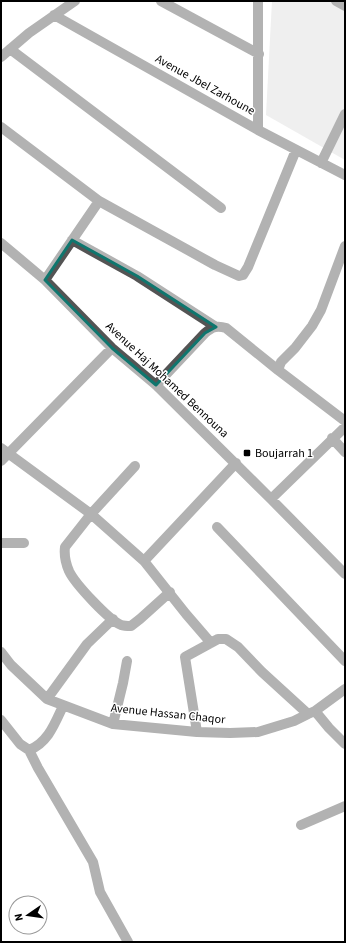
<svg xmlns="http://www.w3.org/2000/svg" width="346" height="943" font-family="'Source Sans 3',sans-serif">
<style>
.green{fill:#dbdbdb}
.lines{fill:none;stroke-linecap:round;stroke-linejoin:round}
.minor{stroke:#545454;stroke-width:10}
.marked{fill:none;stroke:#0f766e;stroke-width:3;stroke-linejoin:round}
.poi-dot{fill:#000;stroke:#fff;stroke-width:1.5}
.labels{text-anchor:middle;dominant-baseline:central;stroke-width:3;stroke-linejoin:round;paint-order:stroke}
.street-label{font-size:12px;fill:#000;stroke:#fff}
.poi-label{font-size:12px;fill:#000;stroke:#fff;text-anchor:start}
</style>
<rect width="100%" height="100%" fill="#fff"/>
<path class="green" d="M272,1H345V160L266,115Z"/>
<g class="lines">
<path class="minor" d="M161,1L259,54
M336,1L345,6
M54,15L258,130L345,175
M10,49L221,208
M1,57L29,33L75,1
M1,127L99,201L215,265L239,276L243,275L248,267L296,150
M258,130V1
M321,163L345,114
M72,240L137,276L216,327
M1,243L45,280L112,348L156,385L271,499L345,574
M45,280L99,201
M278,370L345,421
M156,385L205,333C212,327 217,325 226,328L278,370L281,362L295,348L312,326L321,310L345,246
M332,438L345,452
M1,448L91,514L144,561L186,614L211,643
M1,461L112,348
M135,466L91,514L65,547C64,555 66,564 69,571C75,584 109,620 121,625C124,626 128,626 131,626L140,619L170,592
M271,499L345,427
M217,527L345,661
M1,543H24
M144,561L236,463
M1,652L11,665L47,699L113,724L197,732L230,733L258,732L294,721L308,714L315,711L345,689
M47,699L87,644L113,619
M315,711L329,728L345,744
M1,720L20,744L29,750C48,743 55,723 63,706
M113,724L123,683L127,661
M197,732L185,657L218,639H226L238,647L262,672L308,714
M29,750L38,768L93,862L100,892L128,942
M301,825L345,806"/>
</g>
<path d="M0 0H346V943H0ZM72,240L137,276L216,327L205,333L156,385L112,348L45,280Z" fill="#fff" fill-opacity=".55" fill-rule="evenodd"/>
<path class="marked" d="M72,240L137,276L216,327L205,333L156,385L112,348L45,280Z"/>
<rect class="poi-dot" x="243" y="449" width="8" height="8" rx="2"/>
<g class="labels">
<g class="street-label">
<text transform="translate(205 85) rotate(29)">Avenue Jbel Zarhoune</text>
<text transform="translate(167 380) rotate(43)">Avenue Haj Mohamed Bennouna</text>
<text transform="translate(168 714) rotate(6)">Avenue Hassan Chaqor</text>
</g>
<g class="poi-label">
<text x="255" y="453">Boujarrah 1</text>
</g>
</g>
<rect width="346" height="943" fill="none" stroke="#000000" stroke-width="4"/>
<g transform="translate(28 915) rotate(257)"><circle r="19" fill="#ffffff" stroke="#999999"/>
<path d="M0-3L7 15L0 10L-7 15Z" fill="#000000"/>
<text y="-6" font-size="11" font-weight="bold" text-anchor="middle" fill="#000000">N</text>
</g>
</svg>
